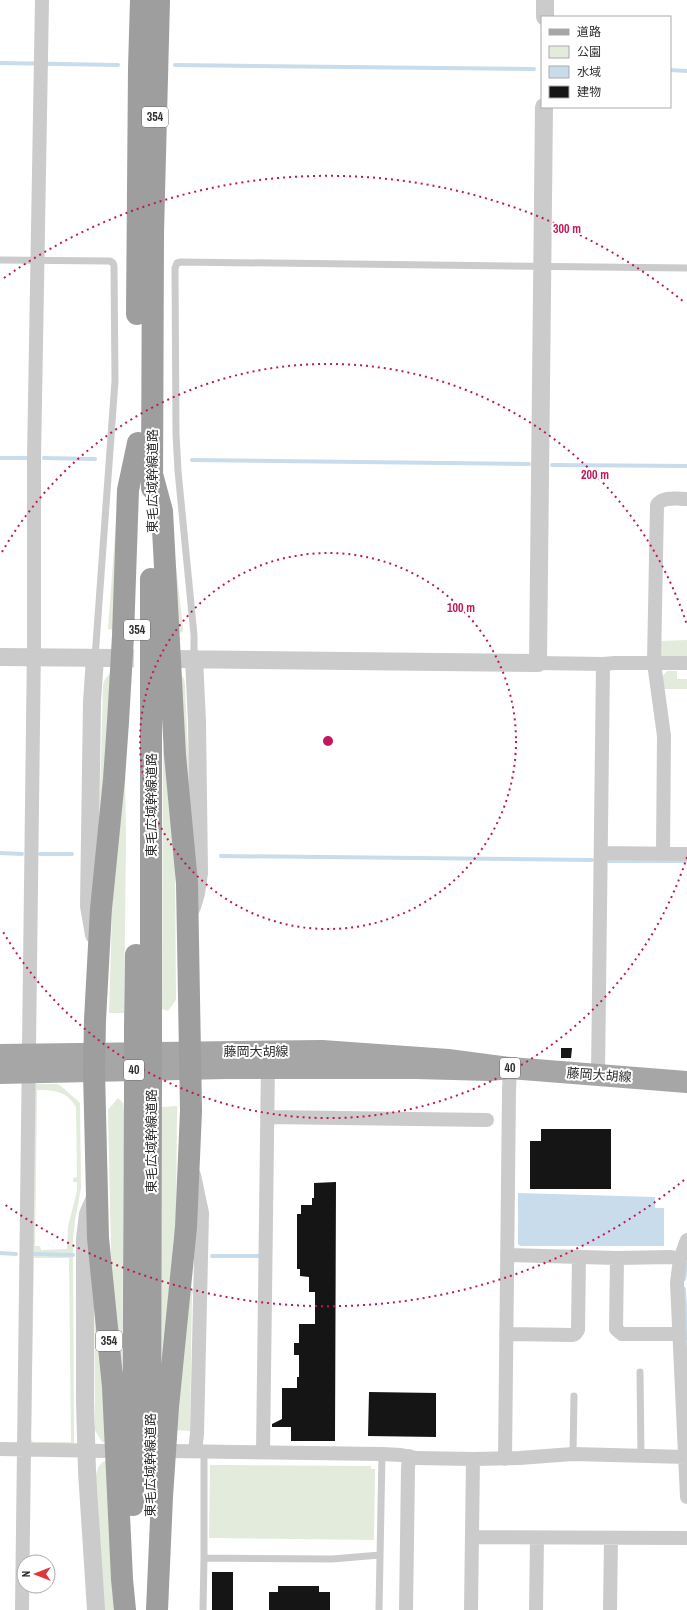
<svg xmlns="http://www.w3.org/2000/svg" width="687" height="1610" font-family="'Archivo Narrow','Noto Sans JP',sans-serif">
<style>
.green{fill:#e3ebdc;fill-rule:evenodd}
.water{fill:#c9dceb}
.lines{fill:none;stroke-linecap:round;stroke-linejoin:round}
.stream{stroke:#c9dceb;stroke-width:4}
.building{fill:#151515}
.tertiary-tunnel{stroke:#d5d5d5;stroke-width:18;stroke-dasharray:18 9;stroke-linecap:butt}
.service{stroke:#cbcbcb;stroke-width:7}
.minor{stroke:#cbcbcb;stroke-width:14}
.tertiary{stroke:#cbcbcb;stroke-width:18}
.primary{stroke:#a6a6a6;stroke-width:22}
.trunk{stroke:#9e9e9e;stroke-width:22}
.trunk-bridge{stroke:#9e9e9e;stroke-width:22}
.ring{fill:none;stroke:#c2185b;stroke-width:2;stroke-dasharray:2 4}
.labels{text-anchor:middle;dominant-baseline:central;stroke-width:4;stroke-linejoin:round;paint-order:stroke}
.shield{fill:#fff;stroke:#6d6d6d;stroke-width:1}
.shield-label{font-size:12px;font-weight:bold;fill:#2e2e2e}
.street-label{font-size:13px;fill:#2e2e2e;stroke:#fff}
.centre{fill:#c2185b;stroke:#fff;stroke-width:2}
.ring-label{font-size:12px;text-anchor:middle;font-weight:bold;fill:#c2185b;stroke:#fff;stroke-width:4;stroke-linejoin:round;paint-order:stroke}
</style>
<rect width="100%" height="100%" fill="#fff"/>
<path class="green" d="M117,508L114,630L108,629Z
M171,524L183,627V632L178,633Z
M687,640V661L667,662L660,654V641Z
M667,671H677V679H687V689H662L660,679Z
M115,672L97,898L103,685C105,677 108,675 115,672Z
M179,673L184,678L185,685L193,868Z
M163,742L175,859L176,1000L168,1011L162,1009Z
M125,772L126,839L124,1013H109L113,881Z
M35,1084H57L61,1086L80,1103L81,1188L75,1220L73,1238L74,1444L33,1445L30,1441ZM37,1090C55,1090 66,1091 76,1107L77,1177L73,1178V1182H77V1191L68,1227L67,1249L41,1250L40,1246H35ZM34,1258H69L71,1442H33L31,1439Z
M118,1098L123,1103L124,1113L122,1382L112,1298L108,1110Z
M177,1106L176,1235L174,1234L160,1393L162,1107Z
M94,1284L108,1444L102,1442L93,1427L95,1425Z
M188,1289H194L195,1293L192,1294L190,1431L176,1430Z
M107,1460L118,1610H104L97,1482L95,1480C97,1471 97,1464 107,1460Z
M210,1465L371,1466V1469H375L374,1540L209,1538Z"/>
<path class="water" d="M518,1193L655,1197V1208H664V1246H520L518,1244Z"/>
<g class="lines">
<path class="stream" d="M0,63L118,65
M175,65L534,69
M670,70L687,71
M0,458H28
M44,458L95,459
M192,460L529,464
M552,465L687,466
M0,853L22,854
M40,854H72
M221,856L592,860
M609,861H687
M0,1253L16,1254
M34,1254L73,1255
M212,1256H258
M684,1279L687,1264
M684,1289L687,1339"/>
</g>
<path class="building" d="M561,1048H572L571,1058H561Z
M541,1129H611V1189H530V1141H541Z
M336,1182L335,1441H291V1427H272V1424L282,1419V1388H297V1377H299V1355H294V1343H299V1324H315V1292H309V1277L300,1276V1269H297V1214H301V1205H312V1198H314V1183Z
M369,1392L436,1393V1437L368,1436Z
M212,1572H233V1610H212Z
M278,1586H319V1592H330V1610H269V1592H278Z"/>
<g class="lines">
<path class="tertiary-tunnel" d="M116,658L163,659"/>
<path class="service" d="M0,260L110,261L113,263L114,266L115,381L95,658
M194,658V635L178,471L176,434L175,268L177,263L181,262L687,268
M640,1372L641,1456
M573,1454L574,1396
M204,1558V1452
M203,1610L204,1558L332,1559L380,1555
M379,1610L382,1454"/>
<path class="minor" d="M538,663L603,664L615,663H687
M601,853L687,854
M663,853L664,736L654,663L657,505C663,496 677,499 687,499
M598,1074L603,664
M267,1117L487,1120
M194,1175L202,1213L197,1434L195,1451
M687,1240L680,1259L677,1283L687,1497
M507,1255L617,1258L671,1257L680,1259
M617,1258L616,1329L622,1334H679
M506,1334L572,1335L575,1334L578,1330L579,1257
M0,1449L108,1451
M170,1451L382,1454L401,1455L416,1458L473,1459L519,1458L573,1454L686,1457
M263,1452L268,1061
M505,1459L509,1091L510,1068
M472,1537L687,1538
M22,1610L34,645V458L42,0
M406,1610L408,1469L409,1456
M471,1610L473,1459
M536,1610L537,1538
M610,1610L611,1539"/>
<path class="tertiary" d="M545,17V0
M0,657L116,658
M174,659L538,663L544,107
M192,907L196,893L199,873L197,722L194,658
M94,935L89,906L92,702L95,658
M94,1200L88,1214L85,1239V1401L87,1471L96,1610"/>
<path class="primary" d="M0,1055L322,1051L448,1060L510,1068L490,1070L416,1068H226L0,1073
M510,1068L687,1082"/>
<path class="trunk" d="M137,314L139,68L141,0
M152,474L162,511L175,755L187,883L191,1111L186,1227L168,1407L162,1497L157,1610
M152,488L153,233L159,0
M135,1027L136,955
M151,1027V579
M150,1474L151,1087
M133,1505L135,1087
M125,1610L122,1579L113,1387L98,1238L94,1071L95,1020L101,909L114,779L118,722L123,636L128,490L138,443"/>
<path class="trunk-bridge" d="M151,1027V1087
M135,1087V1027"/>
</g>
<g class="ring">
<circle cx="328" cy="741" r="188"/>
<path d="M687 857A377 377 0 0 1 2 930M2 552A377 377 0 0 1 687 625"/>
<path d="M684 1180A565 565 0 0 1 4 1204M4 278A565 565 0 0 1 684 302"/>
</g>
<g class="labels">
<g class="shield">
<rect x="142" y="107" width="26" height="20" rx="3"/>
<rect x="124" y="620" width="26" height="20" rx="3"/>
<rect x="500" y="1058" width="20" height="20" rx="3"/>
<rect x="124" y="1060" width="20" height="20" rx="3"/>
<rect x="96" y="1331" width="26" height="20" rx="3"/>
</g>
<g class="shield-label">
<text x="155" y="117">354</text>
<text x="137" y="630">354</text>
<text x="510" y="1068">40</text>
<text x="134" y="1070">40</text>
<text x="109" y="1341">354</text>
</g>
<g class="street-label">
<text transform="translate(152 481) rotate(-90)">東毛広域幹線道路</text>
<text transform="translate(151 805) rotate(-90)">東毛広域幹線道路</text>
<text x="256" y="1051">藤岡大胡線</text>
<text transform="translate(599 1075) rotate(4)">藤岡大胡線</text>
<text transform="translate(151 1141) rotate(-90)">東毛広域幹線道路</text>
<text transform="translate(150 1465) rotate(-90)">東毛広域幹線道路</text>
</g>
</g>
<circle cx="328" cy="741" r="6" class="centre"/>
<g class="ring-label">
<text x="567" y="233">300 m</text>
<text x="595" y="479">200 m</text>
<text x="461" y="612">100 m</text>
</g>
<rect x="541" y="16" width="130" height="92" fill="#ffffff" stroke="#ababab"/>
<rect x="549" y="29" width="20" height="6" fill="#a6a6a6" stroke="#ababab"/>
<text x="577" y="36" font-size="12" fill="#2e2e2e">道路</text>
<rect x="549" y="46" width="20" height="12" fill="#e3ebdc" stroke="#ababab"/>
<text x="577" y="56" font-size="12" fill="#2e2e2e">公園</text>
<rect x="549" y="66" width="20" height="12" fill="#c9dceb" stroke="#ababab"/>
<text x="577" y="76" font-size="12" fill="#2e2e2e">水域</text>
<rect x="549" y="86" width="20" height="12" fill="#151515" stroke="#ababab"/>
<text x="577" y="96" font-size="12" fill="#2e2e2e">建物</text>
<g transform="translate(36 1574) rotate(270)"><circle r="19" fill="#ffffff" stroke="#ababab"/>
<path d="M0-3L7 15L0 10L-7 15Z" fill="#e03539"/>
<text y="-6" font-size="11" font-weight="bold" text-anchor="middle" fill="#2e2e2e">N</text>
</g>
</svg>
